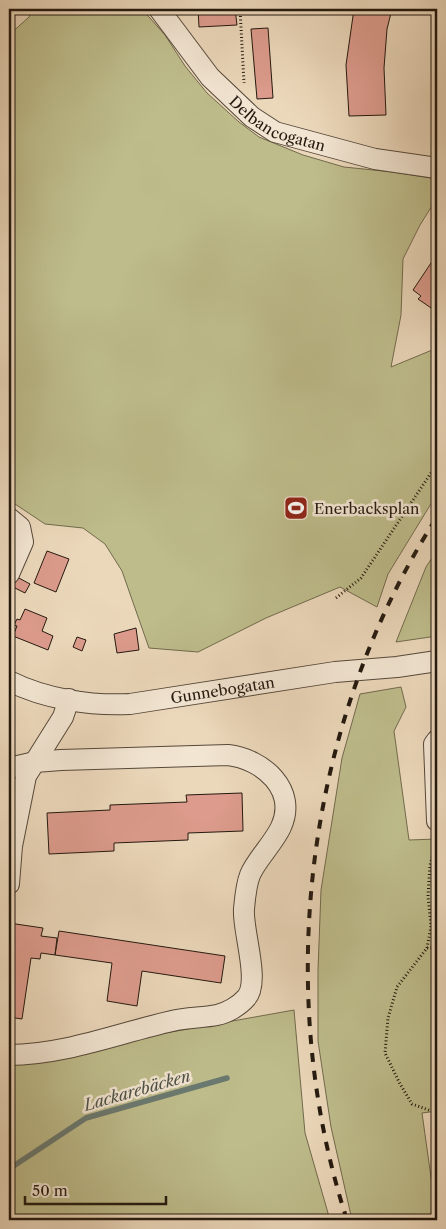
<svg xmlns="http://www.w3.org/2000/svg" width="446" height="1229" font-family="'Libre Caslon Text',serif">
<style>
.green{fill:#bebc8b;stroke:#716a4d}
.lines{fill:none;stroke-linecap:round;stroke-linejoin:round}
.stream{stroke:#6a7970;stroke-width:5.5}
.building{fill:#dc9b8c;stroke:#24190f}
.minor-casing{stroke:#56483a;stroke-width:22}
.path{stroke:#24190f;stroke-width:3;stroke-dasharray:1 2.5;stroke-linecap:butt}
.minor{stroke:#f2e5d2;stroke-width:20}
.rail{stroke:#24190f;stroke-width:4;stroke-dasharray:9 9;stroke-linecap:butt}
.labels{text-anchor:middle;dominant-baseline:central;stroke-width:5;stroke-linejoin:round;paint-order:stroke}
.street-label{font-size:15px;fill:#24190f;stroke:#f2e5d2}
.poi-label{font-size:15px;fill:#24190f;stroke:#f2e5d2;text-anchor:start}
.water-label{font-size:16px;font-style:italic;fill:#4d5148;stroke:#f2e5d2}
</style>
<rect width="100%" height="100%" fill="#ebd7ba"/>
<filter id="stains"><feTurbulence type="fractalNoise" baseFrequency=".004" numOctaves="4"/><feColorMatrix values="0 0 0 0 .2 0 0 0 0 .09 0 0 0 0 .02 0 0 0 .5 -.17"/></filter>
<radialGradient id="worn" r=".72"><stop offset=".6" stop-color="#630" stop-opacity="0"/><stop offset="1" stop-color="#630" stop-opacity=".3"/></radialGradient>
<path class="green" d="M33,9H142L165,35L185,66L207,93L239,122L259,137L303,155L344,167L393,172L437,179V198L420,225L403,259L401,315L391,367L437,348V494L388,574L377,607L340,587L266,618L198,652L149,648L122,571L105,544L83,528L45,524L9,500V35L29,17Z
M437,550V636L396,642L426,567Z
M401,687L406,707L394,731L409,840L437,839V1111L422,1113L437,1220H352L331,1127L318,1041V970L321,890L342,758L360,694Z
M294,1010L305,1133L330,1220H9V1061Z"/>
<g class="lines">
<path class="stream" d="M9,1169L86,1118L227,1078"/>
</g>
<path class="building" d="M198,9H235L237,25L199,27Z
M354,9H392L387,29L384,68L386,115L349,116L346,65Z
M268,28L273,98L257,99L251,29Z
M437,254V312L418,299L421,296L413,290Z
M47,551L69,559L56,592L34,583Z
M17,577L30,584L25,593L13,587Z
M25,609L47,618L42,631L53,636L48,650L13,636L17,626L14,625L17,619L20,620Z
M136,628L139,650L117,653L114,634Z
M77,637L86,640L82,651L73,647Z
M242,793L243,831L188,833V840L114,843V851L49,854L47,813L110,810V805L187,802L186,795Z
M9,923L43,928L41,936L57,938L55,955L41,953L40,959L31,958L22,1019L9,1017Z
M59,931L225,956L221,983L142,971L137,1006L107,1001L112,963L55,955Z"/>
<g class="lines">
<g class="minor-casing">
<g id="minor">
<path id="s1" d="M159,9L210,77L252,117L275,132L375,159L437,168"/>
<path d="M9,518L20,527L23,542L9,574"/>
<path id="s2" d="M9,681C45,699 90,706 130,704L335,672L397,667L437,661"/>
<path d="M437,740L434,744L437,821"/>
<path d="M9,768L35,762L61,760L228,755C263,759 298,790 281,827C273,844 256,860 250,875C246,885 245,898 244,909C242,930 261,982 246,998C239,1006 227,1013 217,1015C202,1018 187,1017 172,1021C119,1033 64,1055 9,1055"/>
<path d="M9,884L12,846L26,776L63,717L69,699"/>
</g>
</g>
<path class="path" d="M240,9L244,83
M336,598L361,578L437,464
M437,840L430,865L428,896L431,926L427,948L397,987L388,1018L385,1053L400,1084L412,1104L437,1113
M427,948H437"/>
<use href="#minor" class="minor"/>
<path class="rail" d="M347,1220C272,990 306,720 437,517"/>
</g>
<defs>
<g id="stadium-square" transform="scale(1.25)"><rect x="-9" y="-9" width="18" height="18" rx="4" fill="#8f2418" stroke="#f2e5d2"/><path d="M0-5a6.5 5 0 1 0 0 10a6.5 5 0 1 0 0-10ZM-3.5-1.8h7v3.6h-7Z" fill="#fff"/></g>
</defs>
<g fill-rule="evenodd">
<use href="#stadium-square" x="296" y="508"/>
</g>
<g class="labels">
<g class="street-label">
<text stroke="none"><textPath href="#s1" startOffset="169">Delbancogatan</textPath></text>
<text stroke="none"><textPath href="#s2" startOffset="218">Gunnebogatan</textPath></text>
</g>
<g class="poi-label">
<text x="314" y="508">Enerbacksplan</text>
</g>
<g class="water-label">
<text transform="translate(137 1090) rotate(-16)">Lackarebäcken</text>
</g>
</g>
<rect width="446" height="1229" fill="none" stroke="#ebd7ba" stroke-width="30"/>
<rect x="10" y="10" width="426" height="1209" fill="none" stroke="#24190f" stroke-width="2.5"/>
<rect x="15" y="15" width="416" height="1199" fill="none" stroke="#24190f"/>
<path d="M25 1196v8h141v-8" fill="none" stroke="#24190f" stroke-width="2.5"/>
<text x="32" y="1196" font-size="15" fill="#24190f" stroke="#f2e5d2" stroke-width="4" paint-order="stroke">50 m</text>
<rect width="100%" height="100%" filter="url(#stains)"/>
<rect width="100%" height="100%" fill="url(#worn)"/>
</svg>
